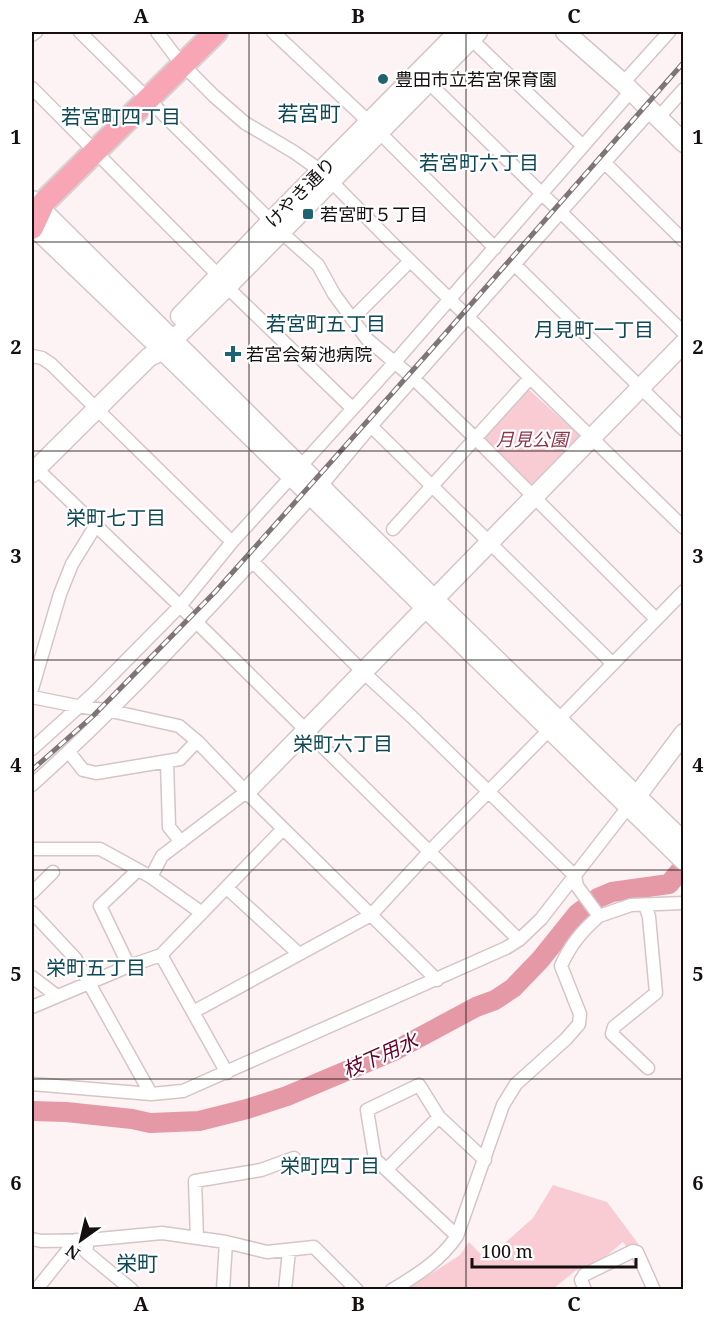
<svg xmlns="http://www.w3.org/2000/svg" width="715" height="1321" font-family="'Noto Serif','Noto Sans JP',serif">
<style>
.green{fill:#f9ccd3}
.lines{fill:none;stroke-linecap:round;stroke-linejoin:round}
.river{stroke:#e598a6;stroke-width:20}
.street-casing{stroke:#d5c5c7;stroke-width:15}
.secondary-casing{stroke:#d5c5c7;stroke-width:21}
.highway-casing{stroke:#d5d4d4;stroke-width:26}
.street{stroke:#fff;stroke-width:12}
.secondary{stroke:#fff;stroke-width:18}
.highway{stroke:#f8a6b5;stroke-width:22}
.rail-casing{stroke:#7d7576;stroke-width:5}
.rail{stroke:#fff;stroke-width:3;stroke-dasharray:9;stroke-linecap:butt}
.grid{fill:none;stroke:#150f10;stroke-width:1.5;stroke-opacity:0.55}
.poi-dot{fill:#1e6374;stroke:#fff;stroke-width:2}
.labels{text-anchor:middle;dominant-baseline:central;stroke-width:4.5;stroke-linejoin:round;paint-order:stroke}
.poi-label{font-size:18px;fill:#150f10;stroke:#fff;text-anchor:start}
.street-label{font-size:18px;fill:#150f10;stroke:#fff}
.park-label{font-size:18px;font-style:italic;fill:#8e334a;stroke:#fff}
.neighbourhood-label{font-size:20px;fill:#0e4755;stroke:#fff}
.water-label{font-size:20px;font-style:italic;fill:#610226;stroke:#fff}
.quarter-label{font-size:21px;fill:#0e4755;stroke:#fff}
.neatline{fill:none;stroke:#150f10;stroke-width:2}
.grid-label{font-size:20px;text-anchor:middle;font-weight:bold;fill:#150f10}
</style>
<rect width="100%" height="100%" fill="#fdf3f5"/>
<path class="green" d="M527,388L579,435L580,441L534,489L479,439Z
M553,1185L607,1202L639,1245L628,1249L623,1242L600,1261L575,1271L553,1289L406,1290L460,1255L469,1242L486,1260L533,1218Z"/>
<g class="lines">
<path class="river" d="M32,1111L66,1112L132,1119L150,1123L199,1121L247,1109L287,1096L396,1050L476,1007L495,1000L513,988L540,960L577,914L598,898L612,892L669,884L679,872"/>
<g class="street-casing">
<path id="street" d="M80,32L271,221
M157,32L179,61L214,96L245,123L294,152L321,171L390,241L684,528
M273,32L369,122
M32,35L36,32
M471,39L583,146
M428,82L684,333
M623,83L669,32
M32,88L219,276
M658,118L684,89
M379,132L495,248
M604,162L684,241
M281,232L318,265L334,294L367,339L413,378L475,438L656,619
M514,264L684,430
M227,287L352,408
M352,319L410,261
M32,356L42,358L51,364L232,542
M371,426L613,664
M300,467L394,363L631,91
M37,469L180,606L519,940
M321,486L371,426L651,110
M393,529L530,378
M252,561L363,672L412,717L575,876L577,886L599,916C582,931 570,945 561,966L580,1014L579,1024L566,1039L516,1084L503,1105L457,1236C440,1261 417,1275 392,1290
M32,689L60,594L72,564L96,525
M32,697L77,706L111,711L179,726L197,741L246,792L437,980
M559,719L684,591
M32,749L93,694L180,606L232,542L291,477
M69,752L83,770L96,773L180,759L197,741
M167,763L169,827L181,842
M32,785C132,695 221,596 311,497
M32,849H100L151,877L202,913
M151,877L162,856L246,792
M227,888L299,954
M32,893L53,872
M645,905L649,917L656,993L614,1027L612,1034L648,1068
M32,912L75,958L151,1094
M599,916L631,905L684,903
M161,955L227,1073
M129,966L100,906L138,870
M32,977L57,996
M32,1007L129,966L161,955L283,829
M193,1012L371,915L429,852L549,730
M32,1084L151,1094L183,1091L506,948L519,940L541,919L628,807
M387,1169L439,1117
M457,1236L375,1159L367,1110L419,1085L439,1117L485,1160
M197,1238L195,1181L261,1170L294,1158
M32,1239L41,1241L88,1240L162,1233L226,1242L267,1252L314,1247L357,1290
M88,1240L86,1252L132,1290
M36,1290L76,1240
M223,1290L226,1242
M285,1290L289,1251
M585,1290L581,1280L584,1275L633,1251L637,1252L654,1290"/>
</g>
<g class="secondary-casing">
<path id="secondary" d="M565,32L623,83L684,143
M32,200L434,599L684,842
M32,225L155,343L684,861
M180,316L271,221L458,32
M32,473L149,357L162,351L227,287L478,32
M246,792L684,343
M636,797L684,733"/>
</g>
<g class="highway-casing">
<path id="highway" d="M32,228L44,202L216,32"/>
</g>
<use href="#street" class="street"/>
<use href="#secondary" class="secondary"/>
<use href="#highway" class="highway"/>
<g class="rail-casing">
<path id="rail" d="M32,770L93,716L215,592L429,352L684,62"/>
</g>
<use href="#rail" class="rail"/>
</g>
<path class="grid" d="M249,32V1290M466,32V1290M32,242H684M32,451H684M32,660H684M32,870H684M32,1079H684"/>
<g class="poi-dot">
<circle cx="383" cy="79" r="6"/>
<rect x="302" y="208" width="12" height="12" rx="3"/>
<path d="M230 345h6v6h6v6h-6v6h-6v-6h-6v-6h6z"/>
</g>
<g class="labels">
<g class="poi-label">
<text x="395" y="79">豊田市立若宮保育園</text>
<text x="320" y="214">若宮町５丁目</text>
<text x="246" y="354">若宮会菊池病院</text>
</g>
<g class="street-label">
<text transform="translate(300 192) rotate(-45)">けやき通り</text>
</g>
<g class="park-label">
<text x="532" y="439">月見公園</text>
</g>
<g class="neighbourhood-label">
<text x="121" y="116">若宮町四丁目</text>
<text x="479" y="162">若宮町六丁目</text>
<text x="326" y="323">若宮町五丁目</text>
<text x="594" y="329">月見町一丁目</text>
<text x="116" y="517">栄町七丁目</text>
<text x="343" y="743">栄町六丁目</text>
<text x="96" y="967">栄町五丁目</text>
<text x="330" y="1165">栄町四丁目</text>
</g>
<g class="water-label">
<text transform="translate(380 1055) rotate(-24)">枝下用水</text>
</g>
<g class="quarter-label">
<text x="309" y="113">若宮町</text>
<text x="137" y="1263">栄町</text>
</g>
</g>
<rect width="715" height="1321" fill="none" stroke="#ffffff" stroke-width="66"/>
<g transform="translate(81 1240) rotate(214)" stroke="#ffffff" stroke-width="4.5" paint-order="stroke">
<path d="M0-4.5L10 22L0 15L-10 22Z" fill="#150f10"/>
<text y="-9" font-size="16" font-weight="bold" text-anchor="middle" fill="#150f10">N</text>
</g>
<path d="M472 1258v9h164v-9" fill="none" stroke="#150f10" stroke-width="3"/>
<text x="481" y="1258" font-size="18" fill="#150f10" stroke="#ffffff" stroke-width="4.5" paint-order="stroke">100 m</text>
<rect x="33" y="33" width="649" height="1255" class="neatline"/>
<g class="grid-label">
<text x="141" y="23">A</text>
<text x="358" y="23">B</text>
<text x="574" y="23">C</text>
<text x="16" y="144">1</text>
<text x="698" y="144">1</text>
<text x="16" y="354">2</text>
<text x="698" y="354">2</text>
<text x="16" y="563">3</text>
<text x="698" y="563">3</text>
<text x="16" y="772">4</text>
<text x="698" y="772">4</text>
<text x="16" y="981">5</text>
<text x="698" y="981">5</text>
<text x="16" y="1190">6</text>
<text x="698" y="1190">6</text>
<text x="141" y="1311">A</text>
<text x="358" y="1311">B</text>
<text x="574" y="1311">C</text>
</g>
</svg>
